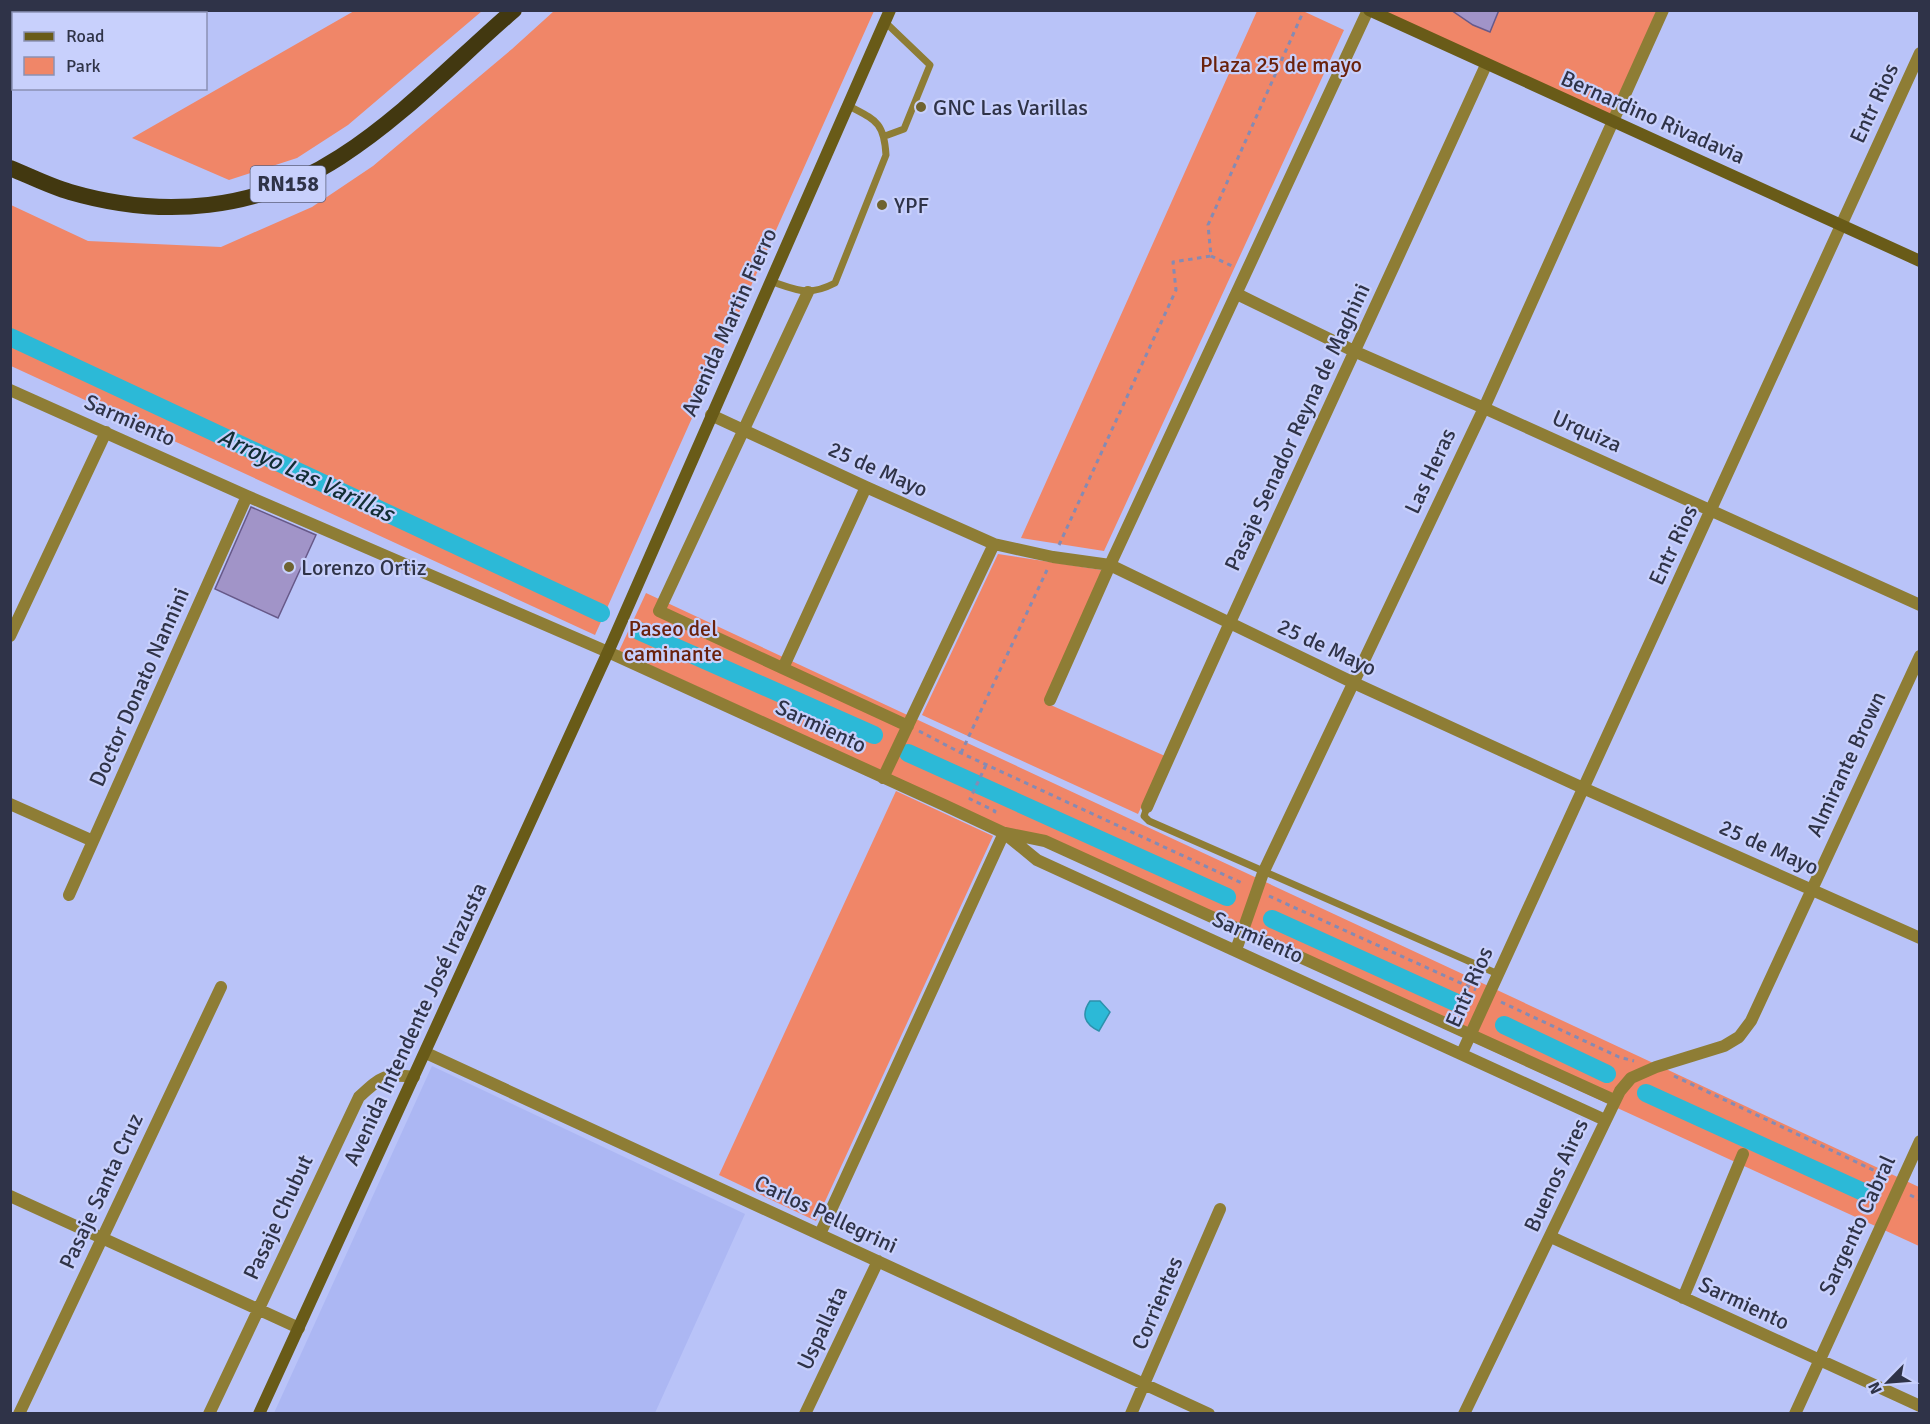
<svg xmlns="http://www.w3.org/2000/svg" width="1930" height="1424" font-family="Signika,sans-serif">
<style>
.built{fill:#acb7f3}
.green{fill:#f08668}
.water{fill:#2cb9d7;stroke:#2d91ac;stroke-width:1.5}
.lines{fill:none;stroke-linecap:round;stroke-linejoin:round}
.canal{stroke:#2cb9d7;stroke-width:18}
.building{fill:#a194c8;stroke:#675989;stroke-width:1.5}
.path{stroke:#848bb4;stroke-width:3;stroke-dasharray:4.5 4.5;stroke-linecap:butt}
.service{stroke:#8e7d35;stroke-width:7}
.minor{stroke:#8e7d35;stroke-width:12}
.secondary{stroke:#695b18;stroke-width:12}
.trunk{stroke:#423810;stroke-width:16}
.poi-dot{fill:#6f6330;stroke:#c8d0fc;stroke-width:2}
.labels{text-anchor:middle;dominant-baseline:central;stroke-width:4.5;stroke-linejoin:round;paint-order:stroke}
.shield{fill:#c8d0fc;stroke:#5d627e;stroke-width:1.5}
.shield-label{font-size:21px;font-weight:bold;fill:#2f3348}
.park-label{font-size:22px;fill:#69210c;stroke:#c8d0fc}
.street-label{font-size:22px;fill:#2f3348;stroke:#c8d0fc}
.poi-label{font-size:22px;fill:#2f3348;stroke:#c8d0fc;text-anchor:start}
.water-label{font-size:24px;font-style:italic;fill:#122e35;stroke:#c8d0fc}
</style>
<rect width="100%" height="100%" fill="#b9c3f8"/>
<path class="built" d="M432,1066L745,1214L655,1413H274Z"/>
<path class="green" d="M354,11H482L348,125L297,158L229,180L132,138Z
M554,11H874L595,635L11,366V205L88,241L221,247L312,207L373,166L512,49Z
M1257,11H1303L1344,30L1104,551L1021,538Z
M1369,11H1664L1613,122Z
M998,554L1102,570L1044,702L1165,756L1138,814L922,715Z
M646,593L1919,1187V1246L619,651Z
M896,791L993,836L816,1221L719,1175Z"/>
<path class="water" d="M1090,1001H1100L1110,1012L1099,1031C1084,1024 1081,1014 1090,1001Z"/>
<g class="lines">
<path class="canal" d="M10,337L601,613
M639,631L874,735
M908,753L1227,897
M1272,919L1457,1003
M1504,1025L1607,1074
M1646,1093L1861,1191"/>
</g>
<path class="building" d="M1451,10H1499L1490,32L1473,25Z
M251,507L316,535L278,618L215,589Z"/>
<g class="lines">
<path class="path" d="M1211,256L1234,267
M1059,545L1176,290L1173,262L1211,256L1208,225L1304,10
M919,731L961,753L1244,884
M961,753L1047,570
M986,765L970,799L995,811L993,815
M1269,896L1476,990
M1501,1002L1619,1057L1634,1061
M1674,1076L1888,1177
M1910,1195L1920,1200"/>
<path class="service" d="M884,21L930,65L904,129L885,136
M770,281C797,290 808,297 835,283L886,155C884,121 875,120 847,105
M1147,807L1144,816L1149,821L1498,974"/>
<path class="minor" d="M808,292L659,611L908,726
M1237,294L1356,352L1484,408L1920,605
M10,390L247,496L608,652L944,805L1004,833L1037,860L1605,1120
M711,415L866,487L994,544L1053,557L1110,565L1354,683L1583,788L1920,938
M10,636L106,432
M783,668L866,487
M1050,700L1110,565L1368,10
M883,778L994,544
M10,804L93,841
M1147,807C1257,558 1374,312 1486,65
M1005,833L1045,841L1614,1100
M69,895L247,496
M1236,950L1263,873L1484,408L1663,10
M426,1053L1209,1414
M1462,1053L1920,53
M10,1196L299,1328
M820,1234L1004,833
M1551,1237L1920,1406
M1683,1298L1743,1154
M19,1414L221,987
M209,1414L359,1097C381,1077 384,1073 414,1077
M805,1414L878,1261
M1131,1414L1220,1209
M1464,1414L1620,1091L1631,1078L1656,1067L1724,1046L1739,1037L1751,1021L1920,656
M1795,1414L1920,1141"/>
<path class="secondary" d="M1369,10L1920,261
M259,1414L608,652L890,10"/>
<path class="trunk" d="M10,168C30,176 49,186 70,192C163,219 257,211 340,157C404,116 457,59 514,10"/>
</g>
<g class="poi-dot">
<circle cx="921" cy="107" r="6"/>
<circle cx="882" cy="205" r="6"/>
<circle cx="289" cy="567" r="6"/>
</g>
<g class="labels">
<rect class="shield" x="250.5" y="166" width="75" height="36" rx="4.5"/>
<g class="shield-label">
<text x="288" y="184">RN158</text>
</g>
<g class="park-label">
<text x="1281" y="64">Plaza 25 de mayo</text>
<text x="673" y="628">Paseo del<tspan x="673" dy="25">caminante</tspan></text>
</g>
<g class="street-label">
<text transform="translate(1874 103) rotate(-65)">Entr Rios</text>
<text transform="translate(1653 117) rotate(24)">Bernardino Rivadavia</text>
<text transform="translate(729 322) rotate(-66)">Avenida Martin Fierro</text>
<text transform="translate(130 420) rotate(24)">Sarmiento</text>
<text transform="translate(1297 427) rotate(-65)">Pasaje Senador Reyna de Maghini</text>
<text transform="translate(1587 431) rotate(24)">Urquiza</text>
<text transform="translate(878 469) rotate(24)">25 de Mayo</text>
<text transform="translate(1430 471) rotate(-65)">Las Heras</text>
<text transform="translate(1673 545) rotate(-65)">Entr Rios</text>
<text transform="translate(1327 647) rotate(25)">25 de Mayo</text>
<text transform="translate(139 687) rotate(-66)">Doctor Donato Nannini</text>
<text transform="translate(821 726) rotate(25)">Sarmiento</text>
<text transform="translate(1846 764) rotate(-65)">Almirante Brown</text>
<text transform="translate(1769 847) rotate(24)">25 de Mayo</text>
<text transform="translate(1258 937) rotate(24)">Sarmiento</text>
<text transform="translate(1469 987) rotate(-66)">Entr Rios</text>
<text transform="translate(415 1024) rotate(-65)">Avenida Intendente José Irazusta</text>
<text transform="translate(1556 1175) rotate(-65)">Buenos Aires</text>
<text transform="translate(101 1191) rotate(-65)">Pasaje Santa Cruz</text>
<text transform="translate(826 1214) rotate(25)">Carlos Pellegrini</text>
<text transform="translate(278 1217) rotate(-65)">Pasaje Chubut</text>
<text transform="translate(1857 1225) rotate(-65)">Sargento Cabral</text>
<text transform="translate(1157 1303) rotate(-67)">Corrientes</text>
<text transform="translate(1744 1303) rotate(25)">Sarmiento</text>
<text transform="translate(822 1328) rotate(-65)">Uspallata</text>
</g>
<g class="poi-label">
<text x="933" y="107">GNC Las Varillas</text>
<text x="894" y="205">YPF</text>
<text x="301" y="567">Lorenzo Ortiz</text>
</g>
<g class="water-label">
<text transform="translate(306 475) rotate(25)">Arroyo Las Varillas</text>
</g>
</g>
<rect width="1930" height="1424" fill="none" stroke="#2f3348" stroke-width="24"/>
<rect x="12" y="12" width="195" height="78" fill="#c8d0fc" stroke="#8b91b4" stroke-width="1.5"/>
<rect x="24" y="32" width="30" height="9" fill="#695b18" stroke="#8b91b4" stroke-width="1.5"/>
<text x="66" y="42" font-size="18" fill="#2f3348">Road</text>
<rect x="24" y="57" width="30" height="18" fill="#f08668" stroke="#8b91b4" stroke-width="1.5"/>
<text x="66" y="72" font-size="18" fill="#2f3348">Park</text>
<g transform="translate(1888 1382) rotate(245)" stroke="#c8d0fc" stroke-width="4.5" paint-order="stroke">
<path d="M0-4.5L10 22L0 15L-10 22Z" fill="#2f3348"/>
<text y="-9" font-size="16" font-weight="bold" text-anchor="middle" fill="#2f3348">N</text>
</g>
</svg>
